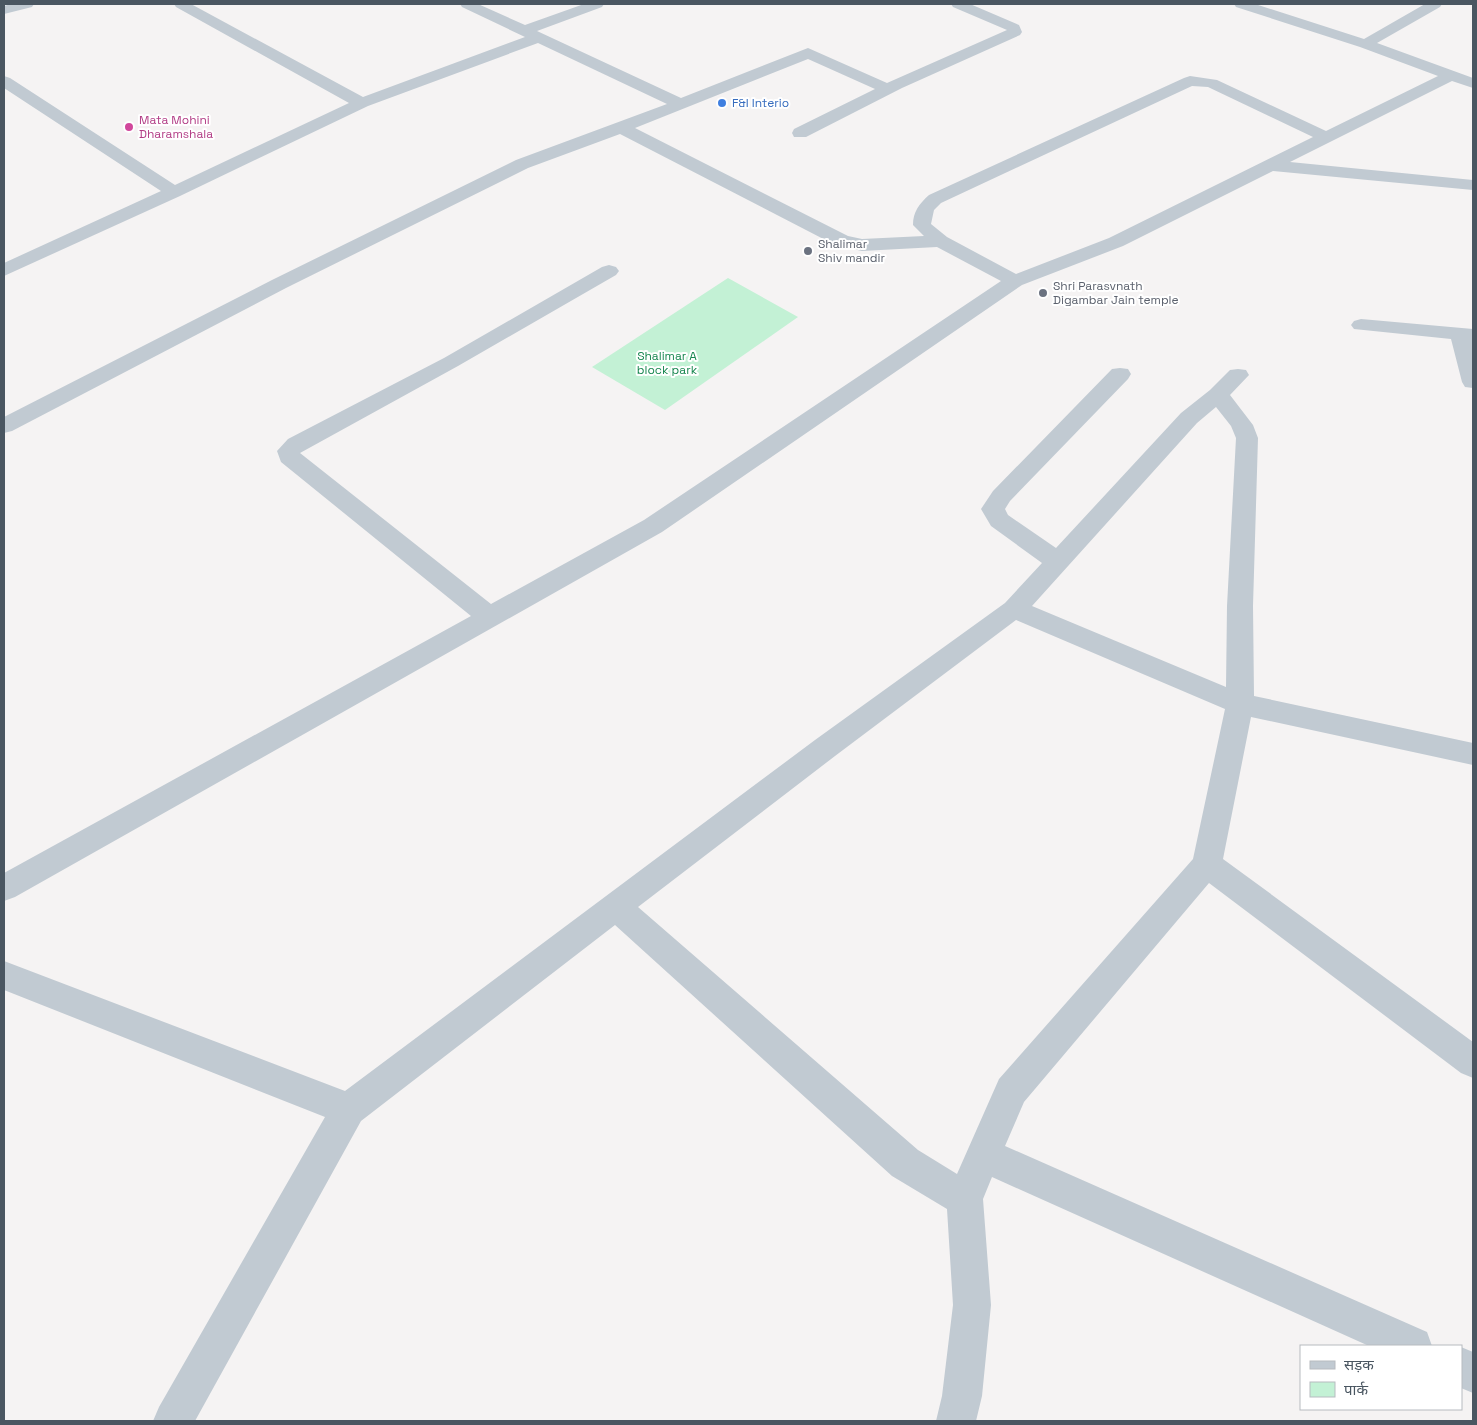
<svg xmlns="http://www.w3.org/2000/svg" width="1477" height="1425" font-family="'Space Grotesk','Noto Sans Devanagari',sans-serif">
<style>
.green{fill:#c3f1d5}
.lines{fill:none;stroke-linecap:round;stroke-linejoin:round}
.minor{fill:#c1cad2;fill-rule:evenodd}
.shop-dot{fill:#3f7fe0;stroke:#fff;stroke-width:2}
.hotel-dot{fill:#d1479c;stroke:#fff;stroke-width:2}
.worship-dot{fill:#6b7280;stroke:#fff;stroke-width:2}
.labels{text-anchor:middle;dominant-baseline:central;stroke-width:4;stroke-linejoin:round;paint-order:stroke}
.far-shop-label{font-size:12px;fill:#366cbe;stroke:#fff;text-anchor:start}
.far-hotel-label{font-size:12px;fill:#b23c85;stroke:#fff;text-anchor:start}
.far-worship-label{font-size:12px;fill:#5b616d;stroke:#fff;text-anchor:start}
.far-park-label{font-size:12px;fill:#17864f;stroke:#fff}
</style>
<rect width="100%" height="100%" fill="#f5f3f3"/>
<path class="green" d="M728,278L798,317L665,410L592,367Z"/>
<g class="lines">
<path class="minor" d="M11,4H34L32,7L4,14V6Z
M174,4H191L363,97L525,37L462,7L460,4H478L525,25L584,4H604L602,7L537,31L681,98L808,48L887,83L1007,30L953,7L951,4H970L1019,25L1022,32L1020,35L902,88L806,137H794L792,133L794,129L875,89L808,59L635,128L848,236L862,239L924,236L913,225C913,212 919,204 929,195L1184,78L1190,76L1217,80L1326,131L1438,76L1360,47L1236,7L1234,4H1255L1364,39L1425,4H1442L1440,7L1377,43L1473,78V88L1452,81L1290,162L1473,180V190L1273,171L1123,246L1022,285L662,532L15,897L4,901V873L471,616L281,462L277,451L288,439L444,358L602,267L609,265L616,267L619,271L616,275L458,366L300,453L491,604L644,520L1001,281L937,247L862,251L835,245L620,134L528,168L286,288L12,431L4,433V417L272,280L516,160L667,104L538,43L368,106L180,196L4,276V263L161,191L4,88V76L10,78L175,185L349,103L176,7ZM1192,86L1208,87L1313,137L1109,238L1016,274L947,237L931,224L934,210L941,203Z
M1361,319L1473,329V388L1465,387L1462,382L1451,339L1354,329L1351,325L1354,321Z
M1120,368L1128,369L1131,374L1128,379L1010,501L1005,509L1008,515L1056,548L1181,413L1210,390L1230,370L1238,369L1246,370L1249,375L1230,395L1253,425L1258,438L1253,606L1254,696L1473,743V765L1251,717L1223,859L1473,1042V1078L1461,1073L1209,883L1024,1102L1005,1146L1427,1332L1432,1346H1369L992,1177L983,1199L991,1305L982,1396L976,1421H936L942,1396L953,1305L947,1209L892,1176L615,925L361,1121L195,1421H153L159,1407L325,1117L4,990V961L345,1091L815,740L1005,603L1042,563L991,526L981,509L993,491L1112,369ZM1216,407L1231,426L1236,438L1227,606L1226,687L1032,606L1197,423ZM1016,620L1225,709L1193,859L999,1079L957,1174L918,1150L638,907L835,756Z
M1461,1347L1473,1352V1393L1461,1388Z"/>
</g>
<circle class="shop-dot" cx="722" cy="103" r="5"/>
<circle class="hotel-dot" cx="129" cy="127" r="5"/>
<g class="worship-dot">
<circle cx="808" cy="251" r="5"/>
<circle cx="1043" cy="293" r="5"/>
</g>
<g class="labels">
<g class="far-shop-label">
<text x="732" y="103">F&amp;I Interio</text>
</g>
<g class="far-hotel-label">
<text x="139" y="120">Mata Mohini<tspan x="139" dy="14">Dharamshala</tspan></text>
</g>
<g class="far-worship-label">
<text x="818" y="244">Shalimar<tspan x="818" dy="14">Shiv mandir</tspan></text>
<text x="1053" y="286">Shri Parasvnath<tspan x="1053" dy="14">Digambar Jain temple</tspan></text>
</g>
<g class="far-park-label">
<text x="667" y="356">Shalimar A<tspan x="667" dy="14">block park</tspan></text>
</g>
</g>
<rect width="1477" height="1425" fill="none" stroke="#4a5661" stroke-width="10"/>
<rect x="1300" y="1345" width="162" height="65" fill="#ffffff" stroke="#b7bbc0"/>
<rect x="1310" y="1361" width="25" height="8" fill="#c1cad2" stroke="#b7bbc0"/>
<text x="1344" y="1370" font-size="15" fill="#4a5661">सड़क</text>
<rect x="1310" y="1382" width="25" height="15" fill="#c3f1d5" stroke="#b7bbc0"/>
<text x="1344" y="1395" font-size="15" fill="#4a5661">पार्क</text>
</svg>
